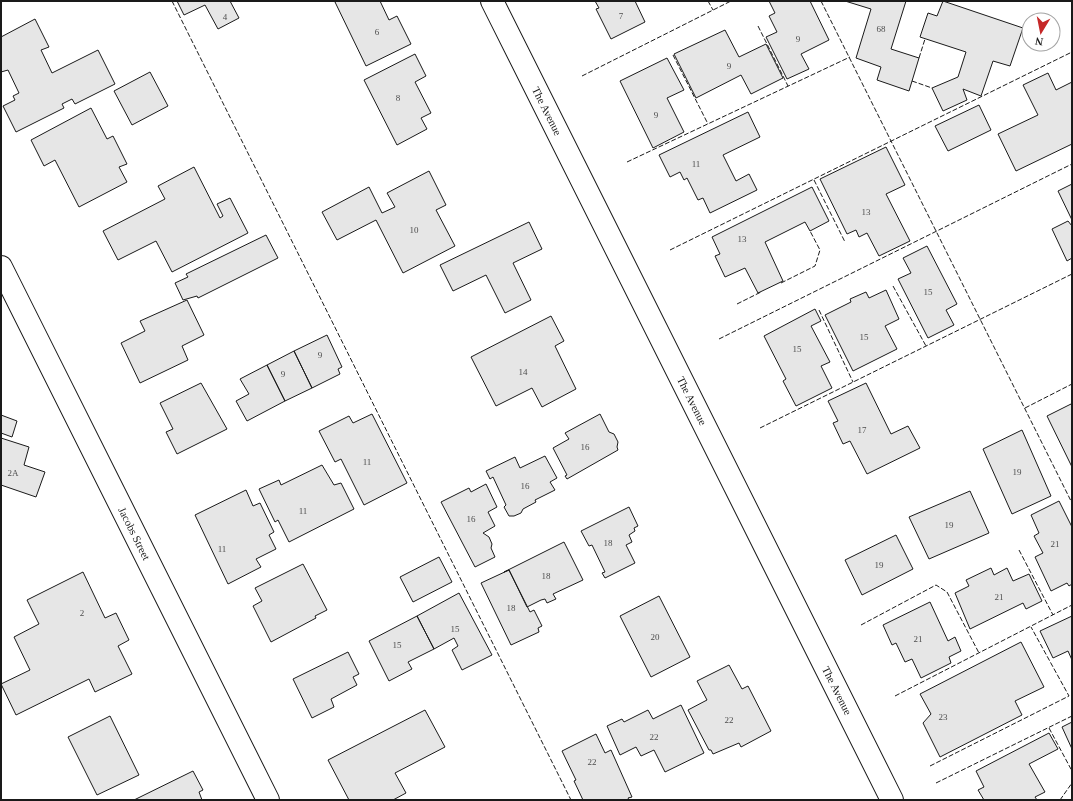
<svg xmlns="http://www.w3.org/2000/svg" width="1073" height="801" font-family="'Times New Roman',serif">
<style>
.building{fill:#e6e6e6;stroke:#1a1a1a}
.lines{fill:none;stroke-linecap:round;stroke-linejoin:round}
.street-casing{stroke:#1a1a1a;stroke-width:24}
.street{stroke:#fff;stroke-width:22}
.fence{stroke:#1a1a1a;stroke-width:1;stroke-dasharray:5 2;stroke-linecap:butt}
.labels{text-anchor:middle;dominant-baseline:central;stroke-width:3;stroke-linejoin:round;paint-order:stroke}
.number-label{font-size:9px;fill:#4d4d4d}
.street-label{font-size:11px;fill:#1a1a1a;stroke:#fff}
</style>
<rect width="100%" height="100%" fill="#fff"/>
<path class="building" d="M177,1H230L239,18L218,29L205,5L184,15Z
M337,1H380L389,20L397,16L411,44L366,66L335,2Z
M595,1H635L645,22L611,39L596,9L599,8Z
M769,1H810L829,40L801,54L809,69L787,79L766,37L777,32L769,16L775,13Z
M845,1H906L891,49L919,58L909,91L877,80L881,67L856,58L871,9Z
M943,1L1023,28L1010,66L993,61L981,96L963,89L967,100L943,111L932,88L958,77L966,52L920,37L928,13L937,16Z
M35,19L49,47L41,50L52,73L98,50L115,84L75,104L72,99L62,104L64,108L16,132L3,106L15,100L13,96L19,93L8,70L1,72V37Z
M725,30L739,57L766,44L783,78L751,94L741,75L696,98L674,54Z
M415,54L426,76L415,82L431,113L421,118L427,129L397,145L364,80Z
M667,58L684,90L667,98L684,132L653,148L620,81Z
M150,72L168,106L132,125L114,91Z
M1048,73L1056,90L1072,82V144L1016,171L998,134L1038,115L1023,85Z
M979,105L991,130L948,151L935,126Z
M91,108L107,139L113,136L127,164L119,167L127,182L79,207L55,160L44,166L31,140Z
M748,112L760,137L723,155L736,181L749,174L757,190L710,213L703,198L698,200L687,178L684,180L680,172L670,177L659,155Z
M886,147L905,185L886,194L910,241L879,256L867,233L859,237L856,230L847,234L820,179Z
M194,167L220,218L223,216L217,204L230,198L248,233L172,272L156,241L118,260L103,231L165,199L158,186Z
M429,171L446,205L436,210L455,246L403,273L376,220L337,240L322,212L369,187L382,213L395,207L387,193Z
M1072,184V220L1058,191Z
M812,187L829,221L810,231L805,222L765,242L783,281L758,293L745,268L725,277L715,256L720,254L712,237Z
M1068,221L1072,226V258L1067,261L1052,229Z
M529,222L542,249L513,263L531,300L505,313L486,275L453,291L440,265Z
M266,235L278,258L198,298L197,296L183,300L175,283L188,277L186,274Z
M927,246L957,304L946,310L954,325L928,338L898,279L911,273L903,258Z
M886,290L899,319L885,326L897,349L853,371L825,315L851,302L850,299L866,292L869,298Z
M187,300L204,335L182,346L188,360L140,383L121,343L145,331L140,321Z
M815,309L821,321L811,326L830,362L821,366L832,388L796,406L783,381L786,379L764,336Z
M551,316L564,341L555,346L576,389L542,407L532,388L496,406L471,357Z
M327,335L342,367L338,369L340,374L312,388L294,351Z
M294,351L312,388L285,401L267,365Z
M267,365L285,401L247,421L236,401L249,394L240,379Z
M201,383L227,429L177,454L166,432L173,429L160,403Z
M866,383L891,434L908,426L920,448L867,474L850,441L843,444L833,423L838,421L828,401Z
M1071,404L1072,406V467L1047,416Z
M372,414L407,483L364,505L341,459L335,462L319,431L349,416L353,423Z
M600,414L609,432L614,434L618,442L617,447L618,450L567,479L565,476L567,475L553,448L569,439L565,433Z
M1,415L17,421L12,437L1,433Z
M1022,430L1051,496L1012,514L983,449Z
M1,438L29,447L24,465L45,472L36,497L1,485Z
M545,456L557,478L550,482L555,490L535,500L536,502L523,509L521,513L514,516H509L504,507L506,505L493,477L490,479L486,471L515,457L520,468Z
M322,465L334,485L341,483L354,509L289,542L278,520L275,522L259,489L279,480L281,485Z
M486,484L497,507L488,512L495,526L483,533L489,537L492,544L491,548L495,557L475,567L441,502L469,488L471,492Z
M246,490L253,506L260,503L274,532L269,535L276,549L256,559L261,567L228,584L195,515Z
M970,491L989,533L929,559L909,517Z
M1059,501L1072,527V584L1069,586L1067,583L1051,591L1035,557L1043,553L1034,536L1039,533L1031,515Z
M629,507L638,526L634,528L635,531L629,535L632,542L626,545L635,563L605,578L602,573L605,572L592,545L589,546L581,531Z
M896,535L913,569L862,595L845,560Z
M564,542L583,580L553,594L556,599L547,603L545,599L541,600L527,607L509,570L504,572Z
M439,557L452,582L413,602L400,577Z
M303,564L327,610L315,616L316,618L271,642L253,606L262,601L255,588Z
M991,568L994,575L1007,568L1013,581L1029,574L1042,601L1026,609L1023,603L970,629L955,593L969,586L966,580Z
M509,570L530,612L534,610L542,626L538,628L539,632L511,645L481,583Z
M83,572L105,618L116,613L129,640L118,646L132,674L95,692L89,679L16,715L1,684L30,670L14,637L39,624L27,600Z
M459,593L492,655L462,670L452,650L458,646L454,638L434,649L417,616Z
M659,596L690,657L651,677L620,616Z
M930,602L948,641L955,637L961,651L949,657L951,663L921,678L912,659L905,662L896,643L892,645L883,625Z
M417,616L434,649L408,662L412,669L389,681L369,641Z
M1072,616V660L1068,651L1053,658L1040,631Z
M1021,642L1044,687L1015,701L1022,715L940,757L923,723L931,714L920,694Z
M348,652L359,674L353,677L357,685L331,699L334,707L312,718L293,679Z
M729,665L742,689L748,686L771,731L741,747L739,743L713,754L711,750H709L688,710L707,700L697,681Z
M681,705L704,753L665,772L654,750L641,756L636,747L620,755L607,726L622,719L624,722L648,710L653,719Z
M425,710L445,747L395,773L406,793L393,800H349L328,760Z
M110,716L139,775L97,795L68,737Z
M1072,722V749L1062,727Z
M1049,733L1058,749L1029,764L1045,792L1035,797L1037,800H984L978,790L984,787L976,771Z
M596,734L605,753L611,750L632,797L628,798L629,800H583L574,781L576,780L562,751Z
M193,771L203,790L199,792L202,800H134Z"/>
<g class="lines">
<g class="street-casing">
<g id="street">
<path id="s1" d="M492,1L892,800"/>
<path id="s2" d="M1,267L268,800"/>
</g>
</g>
<use href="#street" class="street"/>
<path class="fence" d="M172,1L571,800
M708,1L713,10
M821,1L1072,503
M758,26L788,86
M673,55L708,124
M919,58L925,39
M582,76L731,1
M912,81L932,88
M627,162L850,57
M814,180L845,242
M670,250L1072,52
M781,283L815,266L820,250L810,231
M893,286L926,346
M737,304L761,292
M819,310L853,382
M719,339L1072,164
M1025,408L1072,384
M760,428L1072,274
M1019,550L1053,615
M861,625L936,585L947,592L979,653
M895,696L1072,605
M1049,728L1072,771
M930,766L1069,696L1031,627
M936,783L1072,716
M1060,800L1072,783"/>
</g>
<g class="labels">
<g class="number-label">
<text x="621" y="16">7</text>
<text x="225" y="17">4</text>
<text x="881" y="29">68</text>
<text x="377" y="32">6</text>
<text x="798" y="39">9</text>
<text x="729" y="66">9</text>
<text x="398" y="98">8</text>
<text x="656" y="115">9</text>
<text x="696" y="164">11</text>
<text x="866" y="212">13</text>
<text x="414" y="230">10</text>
<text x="742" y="239">13</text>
<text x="928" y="292">15</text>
<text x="864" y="337">15</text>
<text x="797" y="349">15</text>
<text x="320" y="355">9</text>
<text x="523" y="372">14</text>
<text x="283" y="374">9</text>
<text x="862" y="430">17</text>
<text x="585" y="447">16</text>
<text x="367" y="462">11</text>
<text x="1017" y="472">19</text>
<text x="13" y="473">2A</text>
<text x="525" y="486">16</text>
<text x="303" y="511">11</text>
<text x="471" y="519">16</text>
<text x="949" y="525">19</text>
<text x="608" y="543">18</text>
<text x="1055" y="544">21</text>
<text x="222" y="549">11</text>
<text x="879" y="565">19</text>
<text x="546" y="576">18</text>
<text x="999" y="597">21</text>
<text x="511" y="608">18</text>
<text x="82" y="613">2</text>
<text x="455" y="629">15</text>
<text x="655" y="637">20</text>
<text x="918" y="639">21</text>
<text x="397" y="645">15</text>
<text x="943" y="717">23</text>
<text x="729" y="720">22</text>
<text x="654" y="737">22</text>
<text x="592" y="762">22</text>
</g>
<g class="street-label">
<text stroke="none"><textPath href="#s1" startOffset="123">The Avenue</textPath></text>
<text stroke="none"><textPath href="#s1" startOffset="447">The Avenue</textPath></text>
<text stroke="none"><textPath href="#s2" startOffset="298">Jacobs Street</textPath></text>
<text stroke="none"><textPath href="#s1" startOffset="771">The Avenue</textPath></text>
</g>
</g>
<rect width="1073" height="801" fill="none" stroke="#1a1a1a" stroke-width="4"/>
<g transform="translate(1041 32) rotate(190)"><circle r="19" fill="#ffffff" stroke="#a3a3a3"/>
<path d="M0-3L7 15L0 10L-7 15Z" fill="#c62828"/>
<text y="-6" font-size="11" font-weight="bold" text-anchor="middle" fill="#1a1a1a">N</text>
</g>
</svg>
